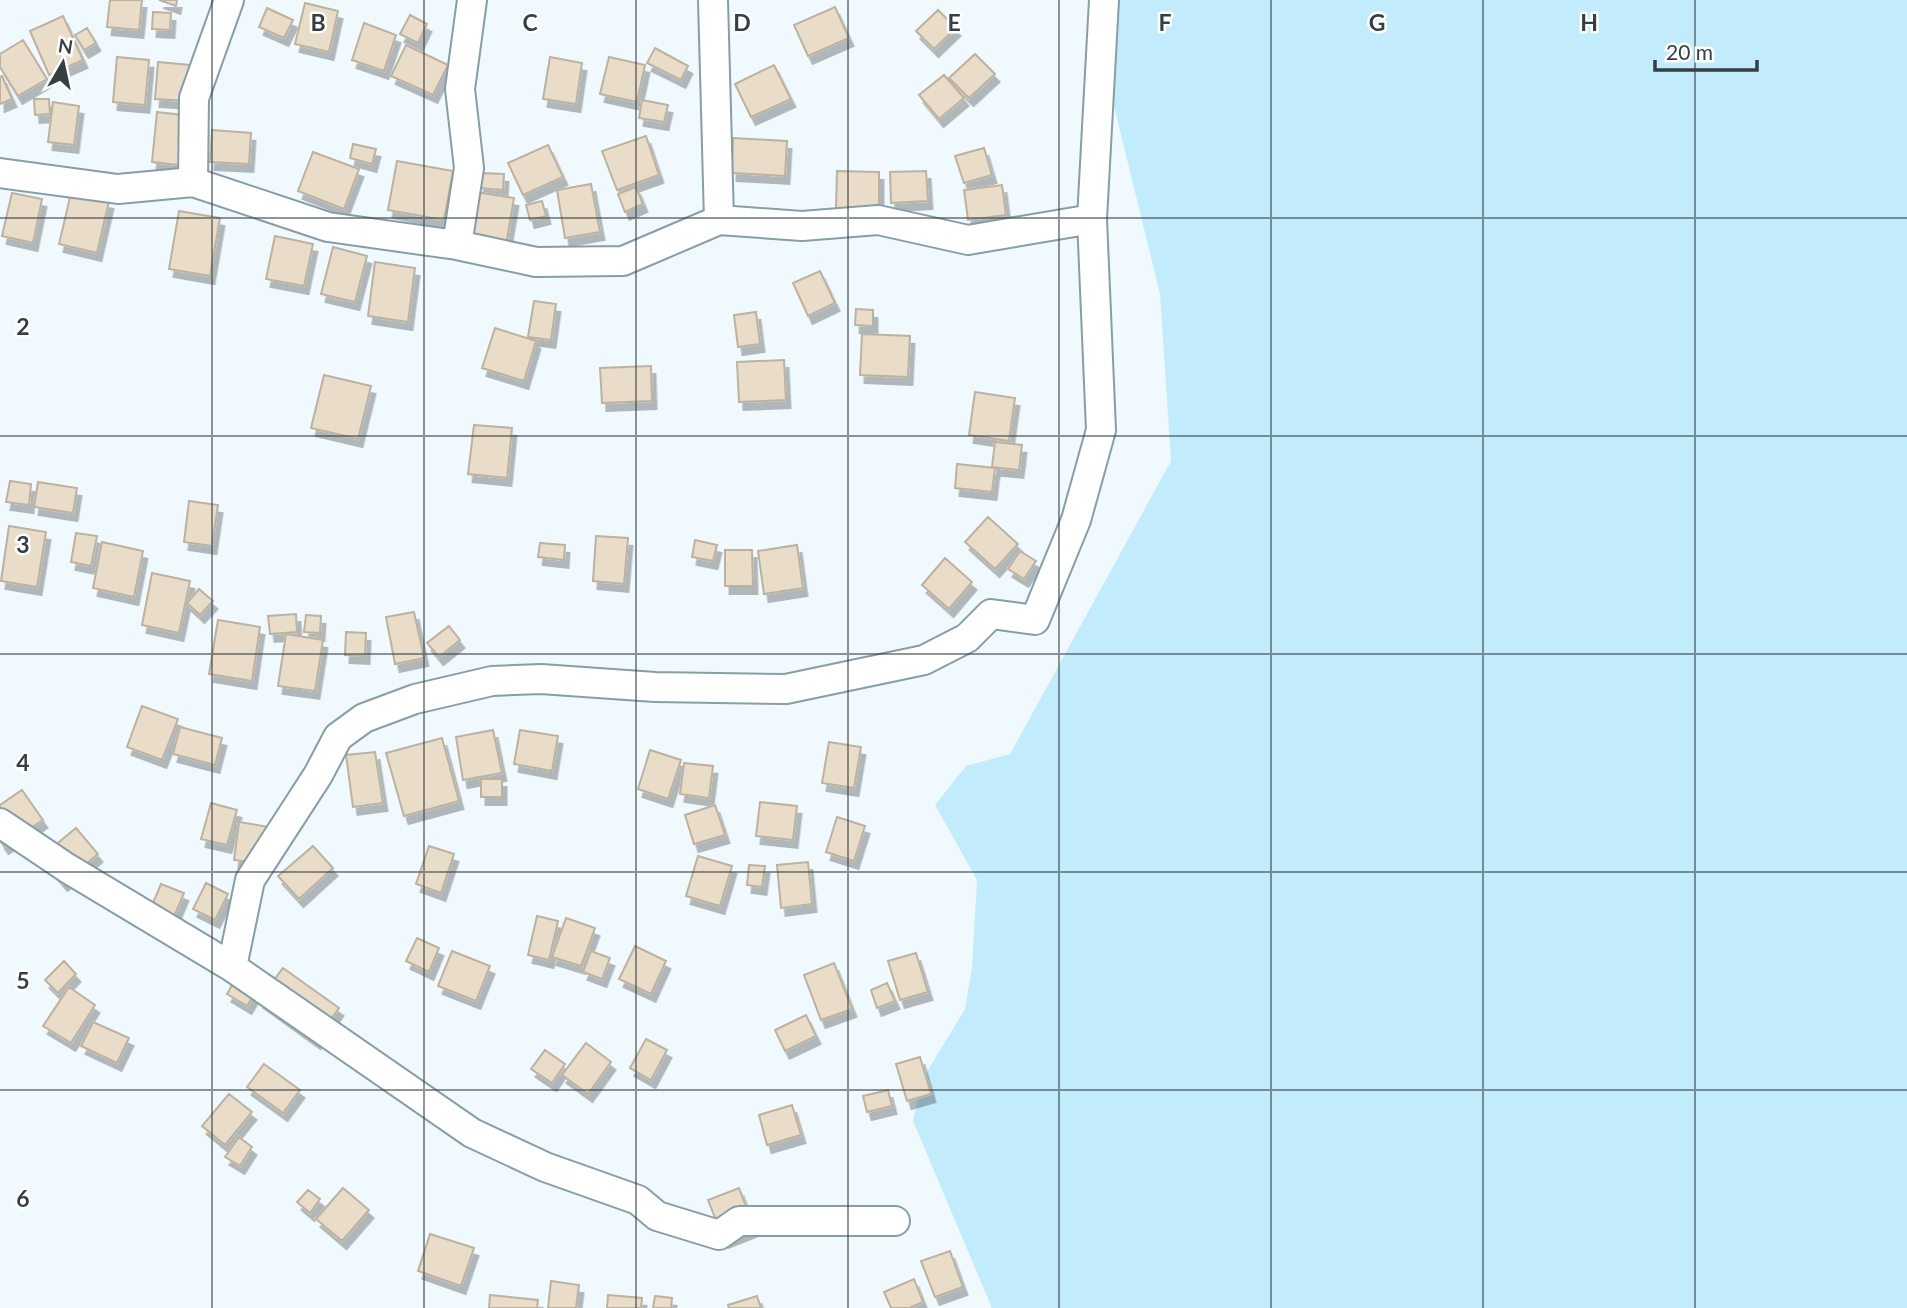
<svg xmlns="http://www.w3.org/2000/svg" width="1907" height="1308" font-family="Lato,sans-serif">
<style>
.green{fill:#c2ecfc}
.building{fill:#e9ddca;stroke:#bdb19f;stroke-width:2;filter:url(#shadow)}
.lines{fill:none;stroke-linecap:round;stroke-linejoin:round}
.street-casing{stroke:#879ea6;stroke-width:32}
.street{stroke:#fff;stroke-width:28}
.grid{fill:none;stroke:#353e42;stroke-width:2;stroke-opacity:0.55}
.grid-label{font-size:23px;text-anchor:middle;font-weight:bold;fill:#353e42;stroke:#fff;stroke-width:5;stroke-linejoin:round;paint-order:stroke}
</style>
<defs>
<filter id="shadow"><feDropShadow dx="4.5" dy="8" stdDeviation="0" flood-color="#0004"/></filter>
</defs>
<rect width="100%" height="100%" fill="#f0fafe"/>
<path class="green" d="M1110,0H1907V1308H992L913,1121L922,1080L965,1009L972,967L977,880L935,805L966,766L1010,754L1171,461L1160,294L1109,86Z"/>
<path class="building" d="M110,0H142L139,30L107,27Z
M159,0H177L176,6Z
M305,3L338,11L329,52L295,44Z
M835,7L849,38L808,56L794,25Z
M267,8L293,20L284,38L259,27Z
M938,10L956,28L934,49L916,31Z
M153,12L171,13L170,30L152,29Z
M410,15L427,24L418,43L400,34Z
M63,16L83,60L49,75L30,31Z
M364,23L396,35L384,71L352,60Z
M87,28L96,43L84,50L75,35Z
M23,40L47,79L18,96L0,67V54Z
M406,45L448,65L433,95L391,76Z
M655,48L688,66L681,80L647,63Z
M975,54L995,74L969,98L949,78Z
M117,57L149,60L145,105L113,102Z
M550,57L582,63L576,104L543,99Z
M609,57L645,65L637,102L600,94Z
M158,62L190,65L187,101L155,99Z
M774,65L791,99L751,117L735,84Z
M944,75L964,98L939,119L919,95Z
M2,76L12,99L0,104V77Z
M34,99H49L50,114L35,115Z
M642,100L668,105L664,122L639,118Z
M53,102L79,106L74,145L48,142Z
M157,112L191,116L186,166L152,162Z
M212,130L251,133L249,164L210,162Z
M646,136L659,175L617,190L602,151Z
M733,138L787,141L785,176L732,173Z
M353,144L376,149L372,164L350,158Z
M548,145L563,177L523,195L508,163Z
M984,148L992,175L964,183L955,156Z
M313,152L359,169L344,209L298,191Z
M397,161L453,171L444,220L388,210Z
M837,171L879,172V208H836Z
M926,171L928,201L891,203L890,172Z
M480,173L504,174L503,190L479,188Z
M591,184L600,232L565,238L557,190Z
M1002,185L1006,215L968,220L964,190Z
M636,187L643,204L625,212L618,194Z
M476,192L514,198L506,245L468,239Z
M12,193L42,199L33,243L2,236Z
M71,193L109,201L97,253L59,244Z
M542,201L546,216L530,220L526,205Z
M179,211L220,218L210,276L169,269Z
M275,236L313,244L304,286L266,279Z
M333,247L367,256L355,302L321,294Z
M375,262L415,268L408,322L368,316Z
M820,271L835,303L808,316L793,283Z
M534,301L556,304L551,340L528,337Z
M856,309L873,310V326L855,325Z
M756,312L760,344L738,347L734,315Z
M495,328L536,341L524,381L482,368Z
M862,334L910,336L908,377L860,375Z
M784,360L786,400L739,402L737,362Z
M651,366L652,401L602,403L600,368Z
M324,375L371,386L358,439L311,428Z
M975,392L1015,398L1009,441L969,435Z
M474,425L512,428L507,478L468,474Z
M995,442L1022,445L1019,470L992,467Z
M957,464L995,468L992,492L955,488Z
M10,481L31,484L29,505L6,502Z
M38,482L77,488L73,513L34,507Z
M189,501L218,505L212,546L184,542Z
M988,517L1018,544L995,569L965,542Z
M9,526L46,532L37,587L1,581Z
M76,533L97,536L91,566L71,562Z
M596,536L628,538L624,584L593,581Z
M695,540L717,545L713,561L692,557Z
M102,542L143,551L134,597L93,588Z
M540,543L565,545L564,560L538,557Z
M797,545L803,588L764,594L758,551Z
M725,550H752L753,586H725Z
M1020,551L1036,561L1024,579L1008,569Z
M945,558L972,582L949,609L922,585Z
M152,573L190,581L179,633L142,625Z
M199,589L213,601L200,615L187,603Z
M414,612L424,658L395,664L386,617Z
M296,614L297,632L270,634L268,616Z
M306,615L321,616L320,633L304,632Z
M218,620L260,627L252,681L209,674Z
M449,626L460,640L439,657L427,643Z
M346,632L366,633L365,656L345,655Z
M286,634L323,640L315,691L278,686Z
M142,706L178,719L162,760L127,747Z
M180,727L222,738L215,765L173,754Z
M493,730L502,773L463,780L456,737Z
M520,730L558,736L552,771L514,764Z
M442,738L459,801L404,816L386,753Z
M829,742L861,747L854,788L822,783Z
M650,750L681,760L668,799L638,789Z
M375,752L383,803L353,807L346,755Z
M684,763L713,766L709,798L680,794Z
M481,779H502V797H481Z
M22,790L43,820L4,846L0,840V805Z
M760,802L797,806L793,840L756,836Z
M211,803L237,810L227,845L201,839Z
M715,805L725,835L694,844L685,815Z
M837,817L865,826L854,861L826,852Z
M239,822L269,827L263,864L234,860Z
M76,828L98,854L63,883L41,857Z
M313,846L333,868L299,899L278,876Z
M429,846L454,854L441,893L416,884Z
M698,856L732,866L720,906L686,896Z
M808,862L812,904L781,908L777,865Z
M749,865L765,866L762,887L747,885Z
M206,883L228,894L215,920L193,909Z
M161,884L184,893L173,919L150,910Z
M537,916L558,921L549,960L528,955Z
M566,918L595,928L581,966L552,957Z
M417,938L439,948L429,972L406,961Z
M635,946L666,961L651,994L619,979Z
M452,951L490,966L476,1001L438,986Z
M591,951L610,958L602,979L583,972Z
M916,953L928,992L900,1000L888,961Z
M64,961L76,974L58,993L45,980Z
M834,963L852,1009L821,1020L804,975Z
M283,968L339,1008L316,1041L259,1000Z
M238,975L259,986L247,1006L227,994Z
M887,983L895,1001L877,1008L871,990Z
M69,987L95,1005L71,1043L43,1026Z
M806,1015L816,1036L785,1051L775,1030Z
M93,1022L129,1038L117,1063L81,1046Z
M646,1039L667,1050L651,1080L630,1068Z
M586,1043L611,1062L588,1094L562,1075Z
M545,1050L565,1064L552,1083L531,1069Z
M920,1057L931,1094L907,1101L896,1064Z
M264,1064L300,1090L283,1113L247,1087Z
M888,1090L892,1106L867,1112L863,1096Z
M229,1094L252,1112L225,1145L202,1126Z
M792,1105L801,1135L767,1145L759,1115Z
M239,1137L252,1147L240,1166L225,1157Z
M343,1188L369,1210L342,1241L316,1219Z
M739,1188L754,1228L724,1240L708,1200Z
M308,1190L320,1199L310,1213L297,1202Z
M430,1234L474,1248L461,1286L418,1271Z
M950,1251L963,1287L935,1297L921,1261Z
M914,1279L923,1302L909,1308H891L884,1292Z
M551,1281L579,1285L576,1308H548Z
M490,1295L538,1300L537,1308H489Z
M608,1295L642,1298L641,1308H607Z
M655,1296L672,1298L671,1308H653Z
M757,1296L761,1308H729L728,1305Z"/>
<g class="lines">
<g class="street-casing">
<path id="street" d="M713,0L719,220
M0,173L118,189L193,182L328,227L457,245L536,262L623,261L719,220L802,226L878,220L968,240L1092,219
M193,182L194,98L229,0
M457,245L469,168L460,89L472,0
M0,823L67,868L232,967L472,1133L545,1167L638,1200L657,1216L719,1235L739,1221H895
M232,967L250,880L318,775L338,737L364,718L415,699L492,681L541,679L655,687L786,689L924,660L967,638L991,614L1035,620L1076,520L1101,430L1092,219L1104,0"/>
</g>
<use href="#street" class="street"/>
</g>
<path class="grid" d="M212,0V1308M424,0V1308M636,0V1308M848,0V1308M1059,0V1308M1271,0V1308M1483,0V1308M1695,0V1308M0,218H1907M0,436H1907M0,654H1907M0,872H1907M0,1090H1907"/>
<g class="grid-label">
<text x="318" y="31">B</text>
<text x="530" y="31">C</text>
<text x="742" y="31">D</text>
<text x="954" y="31">E</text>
<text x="1165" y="31">F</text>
<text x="1377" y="31">G</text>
<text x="1589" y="31">H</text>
<text x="23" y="335">2</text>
<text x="23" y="553">3</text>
<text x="23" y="771">4</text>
<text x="23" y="989">5</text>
<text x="23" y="1207">6</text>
</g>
<g transform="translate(63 63) rotate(9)" stroke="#ffffff" stroke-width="5" paint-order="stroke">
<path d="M0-5L12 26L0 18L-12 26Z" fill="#353e42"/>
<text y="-10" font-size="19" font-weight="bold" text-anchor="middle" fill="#353e42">N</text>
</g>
<path d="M1655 60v10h102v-10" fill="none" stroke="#353e42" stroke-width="3.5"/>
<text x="1666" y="60" font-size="21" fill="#353e42" stroke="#ffffff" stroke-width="5" paint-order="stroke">20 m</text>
</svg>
